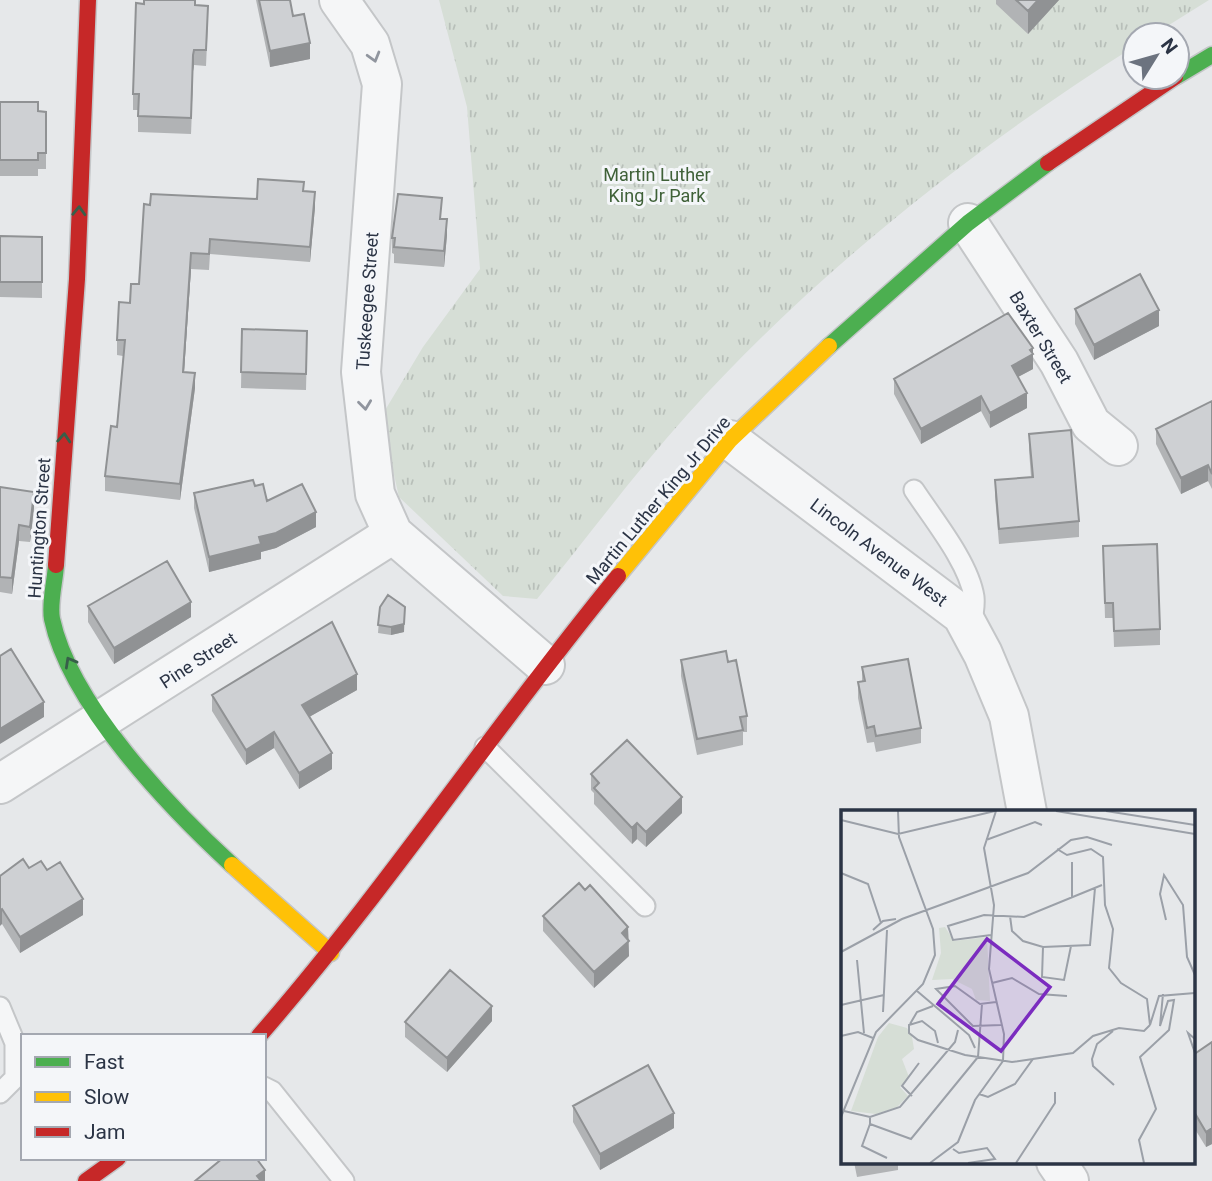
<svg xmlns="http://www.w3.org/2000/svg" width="1212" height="1181" font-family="Roboto,sans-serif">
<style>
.park{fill:url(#park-tufts)}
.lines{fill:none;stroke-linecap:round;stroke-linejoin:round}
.lane-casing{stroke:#c4c6c8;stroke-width:23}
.street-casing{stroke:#c4c6c8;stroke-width:42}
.fast-casing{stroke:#c4c6c8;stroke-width:19}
.slow-casing{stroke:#c4c6c8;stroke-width:19}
.jam-casing{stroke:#c4c6c8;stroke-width:19}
.lane{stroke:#f5f6f7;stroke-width:19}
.street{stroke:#f5f6f7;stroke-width:38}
.fast{stroke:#4caf50;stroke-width:16}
.slow{stroke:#ffc107;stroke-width:16}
.jam{stroke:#c62828;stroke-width:16}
.wall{fill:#b1b3b5}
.shaded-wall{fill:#909294}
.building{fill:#ced0d3;stroke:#909294;stroke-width:2}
.oneway{stroke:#90959e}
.oneway2{stroke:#375f49}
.labels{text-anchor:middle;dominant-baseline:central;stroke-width:6;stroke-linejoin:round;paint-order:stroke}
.park-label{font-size:18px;fill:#3f6138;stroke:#f4f6f9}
.street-label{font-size:18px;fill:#2b3445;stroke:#f4f6f9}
.inset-road{fill:none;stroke:#9ba0a8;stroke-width:2}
.view{fill:#7b2cbf;fill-opacity:0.15;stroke:#7b2cbf;stroke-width:3.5}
.inset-edge{fill:none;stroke:#2b3445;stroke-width:3.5}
</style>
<defs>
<pattern id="park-tufts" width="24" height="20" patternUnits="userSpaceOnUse" patternTransform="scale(1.75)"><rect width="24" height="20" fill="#d6ded6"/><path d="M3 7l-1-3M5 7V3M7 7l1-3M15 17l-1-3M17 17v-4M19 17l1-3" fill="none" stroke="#b8bfb9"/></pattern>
</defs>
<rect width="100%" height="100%" fill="#e6e8ea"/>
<path class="park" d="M439,0H1209L1153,35H1135V46C972,149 816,272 687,415C634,474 587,538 537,599L503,596L399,497L381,417L423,347L480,269L467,107Z"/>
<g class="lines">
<g class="lane-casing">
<path id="lane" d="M914,490C933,519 969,563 974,597C975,606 973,616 971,625
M485,747L645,906
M0,1007L15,1043V1078L0,1093
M264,1087L272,1091L344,1181"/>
</g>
<g class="street-casing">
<path id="street" d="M339,0L370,44L382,84L361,372L375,494L393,534L545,665
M968,223L1059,362L1091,424L1118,446
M730,440L962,615L983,654L1009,716L1027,812
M0,784L393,534
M1056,1162L1069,1181"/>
</g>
<g class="fast-casing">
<path id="fast" d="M1177,76L1212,55
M829,346L968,223L1048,163
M56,565C55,582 49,603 52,619C70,704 170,808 232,865"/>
</g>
<g class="slow-casing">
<path id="slow" d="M618,576L730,440L829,346
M232,865L331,953"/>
</g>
<g class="jam-casing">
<path id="jam" d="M1048,163L1175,77
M56,565L77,279L88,0
M259,1036C387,889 494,727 618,576
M86,1181L118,1158"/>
</g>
<use href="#lane" class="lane"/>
<use href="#street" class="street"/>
<use href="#fast" class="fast"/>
<use href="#slow" class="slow"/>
<use href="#jam" class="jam"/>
</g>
<path class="wall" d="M256,0H290L293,16L310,59L270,67Z
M996,0H1059L1028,34L996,4Z
M195,5L208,21L206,66L194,65L193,71L191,134L138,132V110H133V94Z
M0,102L38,111L46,112V169H38V176H0Z
M304,191L315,207L310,262L210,254L209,270L191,269L184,372L195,388L180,500L105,491V476L117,427L123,356L117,355V340L130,303L139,284L150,205L257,199Z
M441,219L447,235L444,267L394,263V254L392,253V238Z
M0,236L42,237V298L0,297Z
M1075,309L1159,326L1094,360L1075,324Z
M242,329L307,347L306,390L241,388Z
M1033,348V369L1018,377L1027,408L990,428L981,411L921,444L894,394V379Z
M1212,401V489L1208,481L1181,494L1156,444V429Z
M1029,434L1079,521V537L999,544L995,496V480L1031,477L1029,450Z
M255,486L267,501L316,527L276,548L261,552V559L209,572L194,508V493Z
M0,487L34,508L30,542L19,541L12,594L0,592Z
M1103,546L1160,629V645L1114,647L1113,618H1105Z
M88,606L191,617L114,664L88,622Z
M380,607L404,632L391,635L378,633Z
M681,660L728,662L747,716V732H743V745L697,755L681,676Z
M862,667L921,728V743L876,752L874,742L867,743L858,698V682L862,681Z
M357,690L309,717L332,769L299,789L274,748L246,765L212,711V695Z
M591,774L682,813L646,847L637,839L632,844L594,804V793L591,790Z
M29,868L47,870L83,915L20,953L2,924L0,876Z
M585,890L628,927L629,956L594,988L543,931V916Z
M492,1021L447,1072L405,1037V1022Z
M1212,1042V1144L1206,1147L1193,1126V1055Z
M573,1106L674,1128L600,1170L573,1122Z
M854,1162H898V1170L857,1177Z"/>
<path class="shaded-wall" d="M1038,0H1059L1028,34V11Z
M310,43V59L270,67V51Z
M194,50V65L193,71L191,134L193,55Z
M315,192V207L310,262V247Z
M447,219V235L444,267V251Z
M191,253V269L183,387V372Z
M1159,310V326L1094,360V345Z
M1033,348V369L1012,380V366Z
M195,373V388L180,500V484Z
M1027,393V408L990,428V413Z
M981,396V411L921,444V429Z
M1208,465V481L1181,494V478Z
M34,492V508L30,542V527Z
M316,512V527L276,548L261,552V559L209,572V557L259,537Z
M19,525V541L12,594V578Z
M191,602V617L114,664V648Z
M405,607L404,632L391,635V627Z
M357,674V690L302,721V705Z
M44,702V717L0,744V729Z
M274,732V748L246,765V750Z
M332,753V769L299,789V773Z
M682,797V813L646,847V832Z
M637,823V839L632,844V828Z
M83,899V915L20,953V937Z
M2,909V924L0,926V910Z
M628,927L629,956L594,988V972L622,933Z
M492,1006V1021L447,1072V1058Z
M674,1113V1128L600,1170V1154Z
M1212,1128V1144L1206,1147V1132Z
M265,1170V1181H257V1176Z"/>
<path class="building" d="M144,0H195V5L208,6L206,50H194L193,55L191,118L138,116L139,94H133L136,3L144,4Z
M259,0H290L293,16L304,14L310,43L270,51Z
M1016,0H1038L1028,11Z
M0,102H38V111L46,112V153H38V160H0Z
M258,179L304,182L303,191L315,192L310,247L210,239L209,254L191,253L183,372L195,373L180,484L105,476L111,426L117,427L125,340H117L119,302L130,303L131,284H139L144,204L150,205L151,194L257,199Z
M398,194L442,198L440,219H447L444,251L394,247L395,238H392Z
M0,236L42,237V282H0Z
M1140,274L1159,310L1094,345L1075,309Z
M1008,313L1033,348L1030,350L1033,354L1012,366L1027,393L990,413L981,396L921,429L894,379Z
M242,329L307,331L306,374L241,372Z
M1212,401V474L1208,465L1181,478L1156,429Z
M1071,430L1079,521L999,529L995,480L1033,477L1029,434Z
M253,480L255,486L263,484L267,501L302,484L316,512L276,533L259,537L261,544L209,557L194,493Z
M0,487L34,492L30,527L19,525L12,578L0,577Z
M1157,544L1160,629L1114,631L1113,603H1105L1103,546Z
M167,561L191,602L114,648L88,606Z
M388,595L405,607L404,624L391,627L378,625L380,607Z
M332,622L357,674L302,705L332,753L299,773L274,732L246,750L212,695Z
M11,649L44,702L0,729V656Z
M726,651L728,662L736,660L747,716L740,717L743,730L697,739L681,660Z
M908,659L921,728L876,736L874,726L867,728L858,682L865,681L862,667Z
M627,740L682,797L646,832L637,823L632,828L594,788L599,783L591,774Z
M23,859L29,868L41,861L47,870L60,862L83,899L20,937L2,909L0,910V876Z
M579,883L585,890L590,885L628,927L622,933L629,941L594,972L543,916Z
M450,970L492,1006L447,1058L405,1022Z
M1212,1042V1128L1206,1132L1193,1110V1055Z
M648,1065L674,1113L600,1154L573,1106Z
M223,1158H256L265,1170L257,1176L261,1181H195Z"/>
<defs><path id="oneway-chevron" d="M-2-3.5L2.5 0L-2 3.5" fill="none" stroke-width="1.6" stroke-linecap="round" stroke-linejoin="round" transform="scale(1.75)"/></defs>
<g class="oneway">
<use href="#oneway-chevron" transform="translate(374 57) rotate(74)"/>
<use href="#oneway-chevron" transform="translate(365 405) rotate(83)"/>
</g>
<g class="oneway2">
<use href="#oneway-chevron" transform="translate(79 211) rotate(-88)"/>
<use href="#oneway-chevron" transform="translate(64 438) rotate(-86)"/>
<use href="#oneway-chevron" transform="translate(70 662) rotate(-119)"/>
</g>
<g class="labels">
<g class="park-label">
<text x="657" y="174">Martin Luther<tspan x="657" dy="21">King Jr Park</tspan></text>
</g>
<g class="street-label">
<text transform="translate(367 301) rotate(-86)">Tuskeegee Street</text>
<text transform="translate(1041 337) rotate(59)">Baxter Street</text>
<text transform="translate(658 500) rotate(-50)">Martin Luther King Jr Drive</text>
<text transform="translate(39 528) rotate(-86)">Huntington Street</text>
<text transform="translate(879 552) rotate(37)">Lincoln Avenue West</text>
<text transform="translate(198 660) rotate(-33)">Pine Street</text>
</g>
</g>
<g transform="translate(841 810)">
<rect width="354" height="354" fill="#e6e8ea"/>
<path d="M104,117L113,131L146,127L149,191L135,190L131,179L111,169L91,170L100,143L98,118ZM48,213L66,218L71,227L73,239L61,249L68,267L59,277L67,286L56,297L35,304L10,301L37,227Z" fill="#d6ded6"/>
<path class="inset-road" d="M215,1L354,24M265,1L354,15M0,10L57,24L154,1M145,30L194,12L201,15M216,39L226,45L250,39L262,47L264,95L272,119L268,158L280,173L306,189L309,215M231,52V88M0,63L27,74L40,113M169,106L171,121L182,131L202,137L249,135L254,78M325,110L319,84L323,65L342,95L346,147L354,165M32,120L42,111L55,109M150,125L112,130L107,116L143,105L183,107L261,75M202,137L201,167L223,170L230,136M0,142L61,109L187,63L230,30L246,27L271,35M16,150L23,223M151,173L171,168L198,184L226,186M76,181L128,225L134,238M354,188V218M155,192L139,194L114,176L95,179L132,216L160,215M0,195L43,185M42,202L46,120M69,214L76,202L92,196M309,215L318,186L354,183M272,221L256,234L251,249L252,256L273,275M0,226L17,222L32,228M354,229L347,223L354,243M97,233L94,221L81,211L68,215V223L77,230L124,245L171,252L192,249M138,284L147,287L174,274L192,249L232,243L252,226L278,218L303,221L309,215M71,286L61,276L78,253M3,301L29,307L59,297L114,232L117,220M0,307L35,222L82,174L94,145L92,119L58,27L57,1M29,307V314L70,329L137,247L141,194M29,314L21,336L46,348M112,339L118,343L146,338L154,349L127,353M89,353L117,332L134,290L162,251L163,224L148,159L153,95L143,38L155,1M175,353L214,293V282M303,353L298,330L315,299L299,247L328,220L333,190L327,191L319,216L322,184"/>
<path class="view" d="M146,129L209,177L160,241L97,194Z"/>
<rect width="354" height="354" class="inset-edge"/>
</g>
<rect x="21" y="1034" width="245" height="126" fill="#f4f6f9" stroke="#a4a8b1" stroke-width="2"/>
<rect x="35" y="1057" width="35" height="10" fill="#4caf50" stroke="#a4a8b1" stroke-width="2"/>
<text x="84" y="1069" font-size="21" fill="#2b3445">Fast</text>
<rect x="35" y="1092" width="35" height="10" fill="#ffc107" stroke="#a4a8b1" stroke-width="2"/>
<text x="84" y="1104" font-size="21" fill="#2b3445">Slow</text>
<rect x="35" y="1127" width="35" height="10" fill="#c62828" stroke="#a4a8b1" stroke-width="2"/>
<text x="84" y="1139" font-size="21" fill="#2b3445">Jam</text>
<g transform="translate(1156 56) rotate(53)"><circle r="33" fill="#f4f6f9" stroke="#a4a8b1" stroke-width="2"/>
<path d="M0-5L12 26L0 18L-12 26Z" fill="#6c737f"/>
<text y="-10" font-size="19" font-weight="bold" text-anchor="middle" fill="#2b3445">N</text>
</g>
</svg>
